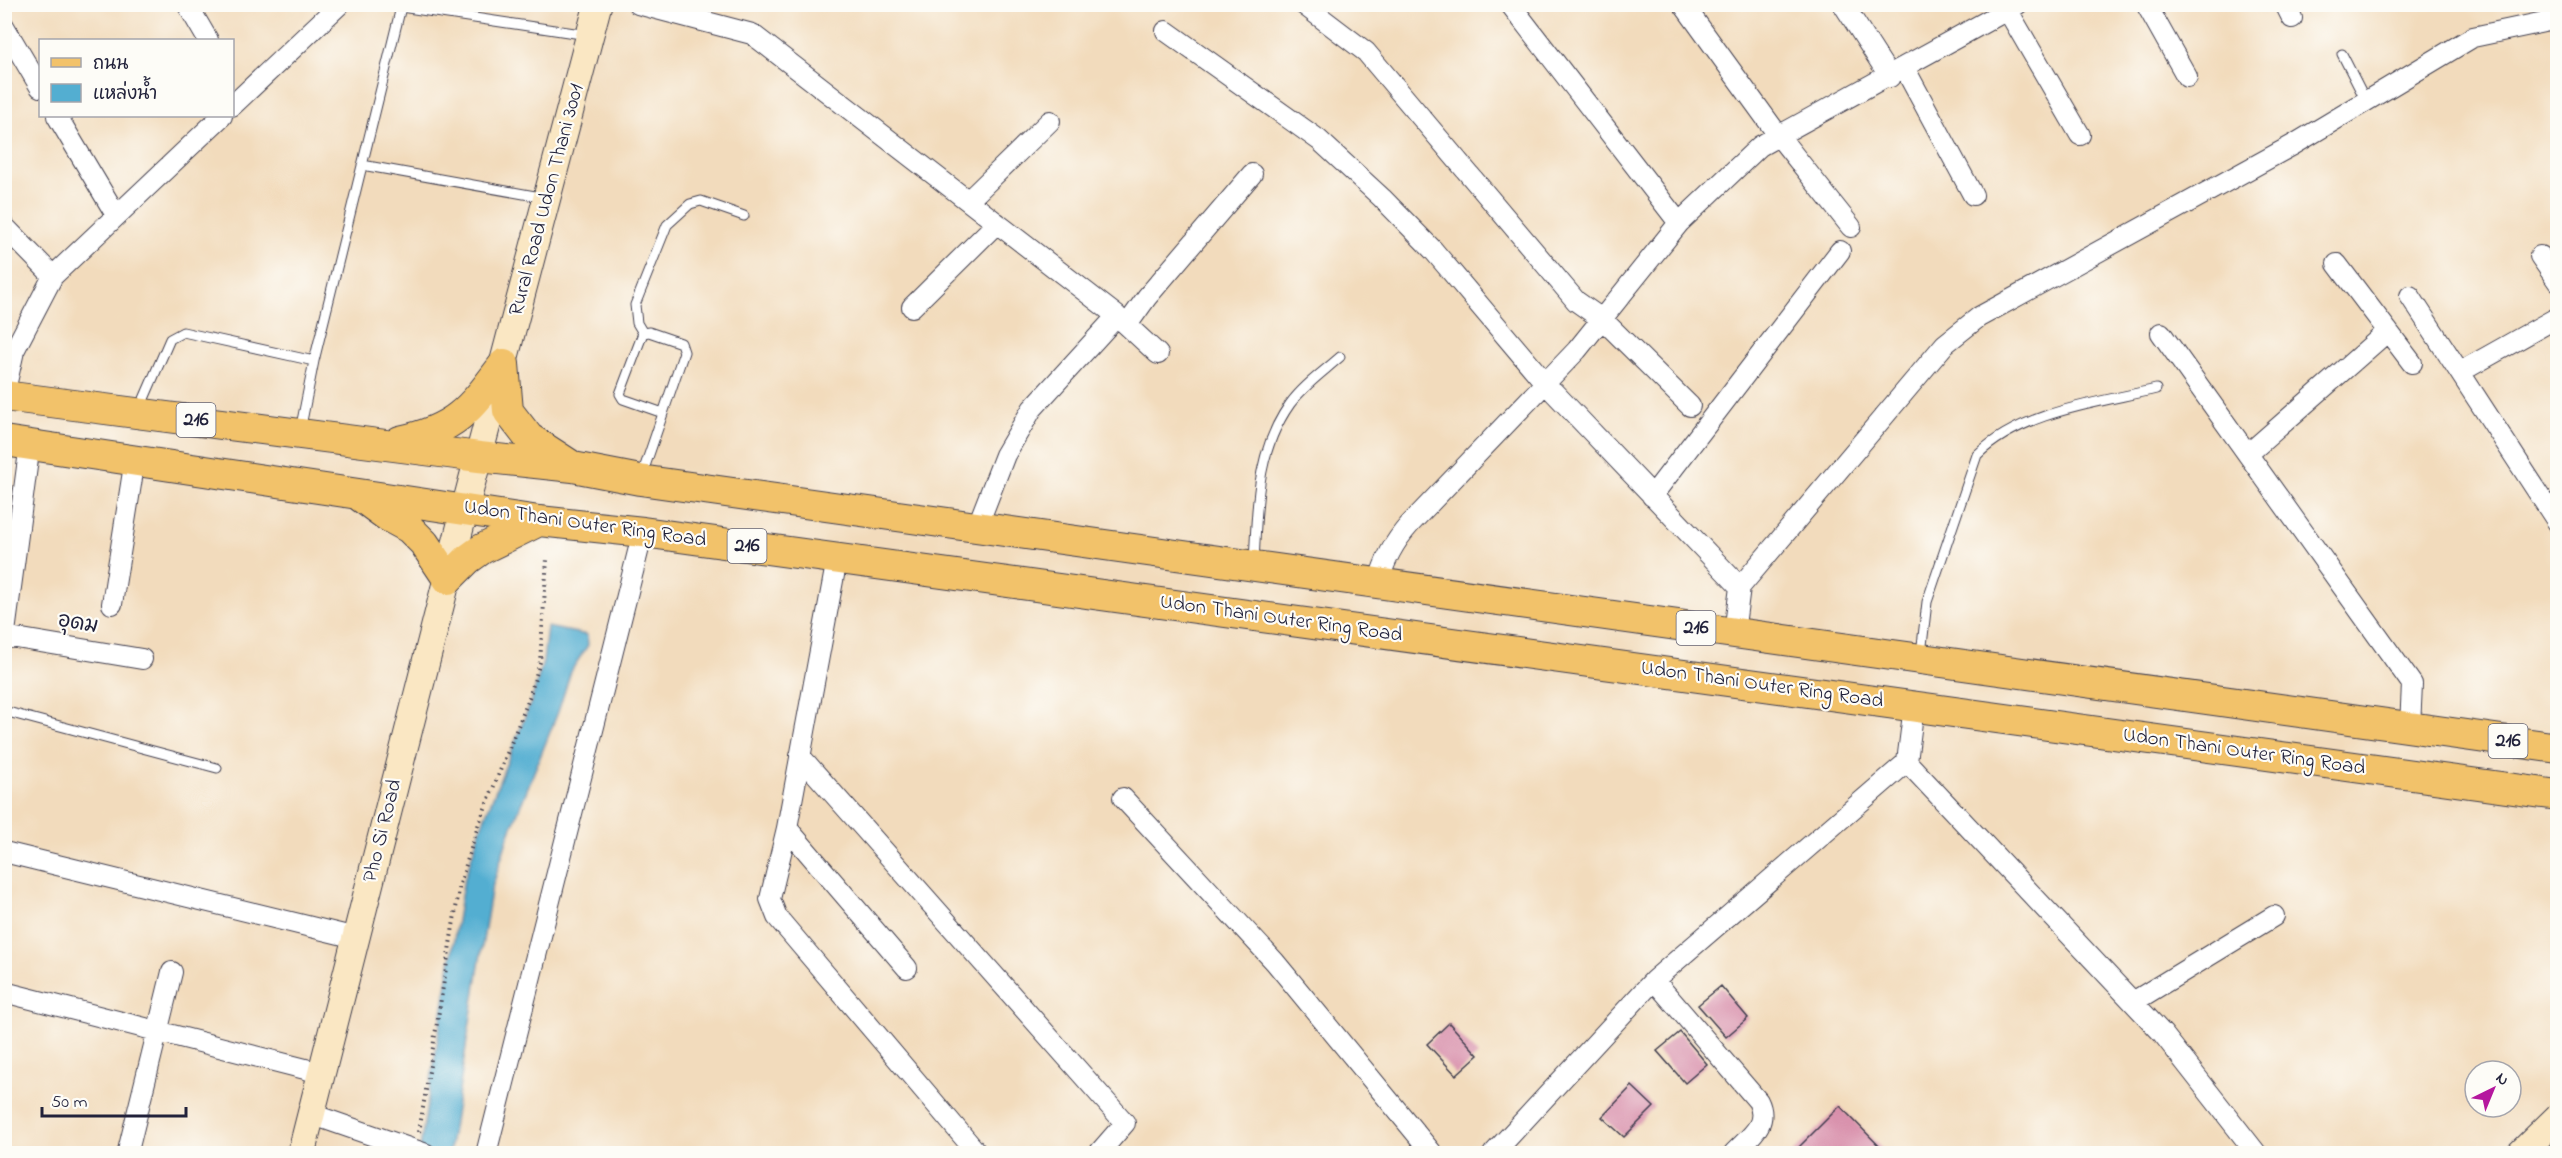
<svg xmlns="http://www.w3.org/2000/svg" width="2562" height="1158" font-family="'Indie Flower','Playpen Sans Thai',sans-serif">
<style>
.water{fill:#53aed1;stroke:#3a6886;stroke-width:1.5}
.building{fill:#d88eaa}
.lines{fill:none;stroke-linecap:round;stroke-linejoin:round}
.lane-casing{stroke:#413e4e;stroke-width:11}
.street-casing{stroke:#413e4e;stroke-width:22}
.secondary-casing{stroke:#413e4e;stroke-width:29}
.primary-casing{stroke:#413e4e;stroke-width:32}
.path{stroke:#413e4e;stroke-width:4;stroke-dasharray:1.5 4.5;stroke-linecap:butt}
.lane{stroke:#fff;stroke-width:9}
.street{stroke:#fff;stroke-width:20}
.secondary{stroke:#fae7c3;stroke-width:27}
.primary{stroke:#f2c26a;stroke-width:30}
.labels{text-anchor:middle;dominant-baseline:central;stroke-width:4.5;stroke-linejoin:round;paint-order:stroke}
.shield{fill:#fdfcf7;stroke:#646373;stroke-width:1.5}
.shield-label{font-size:20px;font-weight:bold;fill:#22223b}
.street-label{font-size:21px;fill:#22223b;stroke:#fdfcf7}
</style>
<rect width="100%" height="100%" fill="#fdfcf7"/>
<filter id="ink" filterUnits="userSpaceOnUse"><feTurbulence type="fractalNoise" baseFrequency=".0167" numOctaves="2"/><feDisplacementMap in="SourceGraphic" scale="12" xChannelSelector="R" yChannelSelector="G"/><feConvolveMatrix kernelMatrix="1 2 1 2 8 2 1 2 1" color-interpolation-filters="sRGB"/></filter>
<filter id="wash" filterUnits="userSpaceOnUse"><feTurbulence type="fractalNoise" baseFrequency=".008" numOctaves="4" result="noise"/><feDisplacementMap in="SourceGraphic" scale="24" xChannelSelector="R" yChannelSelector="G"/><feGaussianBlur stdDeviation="1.35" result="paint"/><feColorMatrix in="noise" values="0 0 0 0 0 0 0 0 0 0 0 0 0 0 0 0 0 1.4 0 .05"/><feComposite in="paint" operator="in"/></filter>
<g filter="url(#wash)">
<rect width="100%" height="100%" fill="#f2dbbc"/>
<path class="water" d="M547,627L587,635L588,645L571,671L558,712L508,837L491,891L449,1153L419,1154L463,884L481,827L531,702L543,662Z"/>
<g id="blocks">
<path class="building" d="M1721,986L1748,1018L1726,1037L1698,1005Z
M1449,1023L1478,1055L1456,1075L1427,1044Z
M1680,1032L1707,1064L1685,1083L1657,1051Z
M1632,1086L1654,1107L1624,1137L1602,1117Z
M1840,1106L1887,1154H1792Z"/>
</g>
</g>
<g filter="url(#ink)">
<use href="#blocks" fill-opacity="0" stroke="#413e4e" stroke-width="1.5"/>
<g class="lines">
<g class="lane-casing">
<path id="lane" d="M399,4L401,7L588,35
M2342,54L2366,101
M362,165L546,198
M643,333L637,323L635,305L667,225L690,204L701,201L744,216
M140,408L170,339L183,332L314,361
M300,431L314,361L401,7
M642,475L684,352L681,343L649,332L643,333L620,394L623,399L663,413
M1254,563C1257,506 1256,452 1290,404C1303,386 1323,372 1340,357
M1921,654L1927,602L1977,455C2022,411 2097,403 2156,389
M4,711L217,768"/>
</g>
<g class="street-casing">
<path id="street" d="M187,4L208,40
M638,4L752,34L1117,316L1032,409L1005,455L977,527
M1303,4L1366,52L1576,301L1603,320L1690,406
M1510,4L1679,223
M1683,4L1778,135L1851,227
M1843,4L1890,77
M2004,4L2080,135
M2146,4L2187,77
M2285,4L2292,18
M4,26L40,87
M1166,31L1319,140L1382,198L1433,250L1546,384L1740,587
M1905,69L1973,195
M232,106L340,4
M57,116L116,215
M969,200L1050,121
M4,226L53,276
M2540,256L2558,282
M2337,264L2412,363
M2410,296L2558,523
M912,307L997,223
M1118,317L1158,354
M1127,325L1147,297L1252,174
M2161,333L2412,684L2410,727
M2460,372L2558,317
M4,395L14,351L53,276L222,116
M2248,454L2388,331
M1652,496L1840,251
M837,559L787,828L770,899L777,917L978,1154
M1378,583C1385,560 1393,543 1410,524L1577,350L1679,223L1760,146L2018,4
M112,604L135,459
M1734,633L1740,587L1945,344L1979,317L2293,145L2473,37L2558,19
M4,636L142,659
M4,640L30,444
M1914,706L1907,762L2163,1034L2257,1154
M800,756L1125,1123L1098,1154
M1123,798L1275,962L1433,1154
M787,828L907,968
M4,852L356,938
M1654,980L1758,1101C1770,1125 1749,1137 1733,1154
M4,992L321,1073
M2133,1002L2274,916
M311,1114L426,1154
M128,1151L172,972
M486,1154L643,532
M1493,1154L1654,980L1907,762"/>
</g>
<g class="secondary-casing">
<path id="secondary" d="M301,1154L465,508L598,4
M2520,1154L2558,1117"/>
</g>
<g class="primary-casing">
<path id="primary" d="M504,364L508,411L529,438L569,464
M4,396L479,457L573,467L640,480L2558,748
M4,441L539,521L643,532L2558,795
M400,441C457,429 471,408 504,364
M357,494L387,516L409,528L424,543L448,579L468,559L482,549L539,521"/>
</g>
<path class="path" d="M419,1132L460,884L478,826L528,701L540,662L547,559"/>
<use href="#lane" class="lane"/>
<use href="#street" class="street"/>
<use href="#secondary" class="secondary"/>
<use href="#primary" class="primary"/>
</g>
</g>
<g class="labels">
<g class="shield">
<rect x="176.5" y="403" width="39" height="34" rx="4.5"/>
<rect x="727.5" y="529" width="39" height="34" rx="4.5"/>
<rect x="1676.5" y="611" width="39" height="34" rx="4.5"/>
<rect x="2488.5" y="724" width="39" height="34" rx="4.5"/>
</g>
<g class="shield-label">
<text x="196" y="420">216</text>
<text x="747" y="546">216</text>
<text x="1696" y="628">216</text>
<text x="2508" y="741">216</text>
</g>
<g class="street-label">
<text transform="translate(547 200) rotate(-75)">Rural Road Udon Thani 3001</text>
<text transform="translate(585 524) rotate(8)">Udon Thani Outer Ring Road</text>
<text transform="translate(1281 619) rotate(8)">Udon Thani Outer Ring Road</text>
<text transform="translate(78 624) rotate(10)">อุดม</text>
<text transform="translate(1762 685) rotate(8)">Udon Thani Outer Ring Road</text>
<text transform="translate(2244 752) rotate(8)">Udon Thani Outer Ring Road</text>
<text transform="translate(383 831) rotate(-76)">Pho Si Road</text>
</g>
</g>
<rect width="2562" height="1158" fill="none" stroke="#fdfcf7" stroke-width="24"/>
<rect x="39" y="39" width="195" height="78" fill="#fdfcf7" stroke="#a5a5ac" stroke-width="1.5"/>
<rect x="51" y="58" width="30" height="9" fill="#f2c26a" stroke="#a5a5ac" stroke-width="1.5"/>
<text x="93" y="69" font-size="18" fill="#22223b">ถนน</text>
<rect x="51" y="84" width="30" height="18" fill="#53aed1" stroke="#a5a5ac" stroke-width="1.5"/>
<text x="93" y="99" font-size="18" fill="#22223b">แหล่งน้ำ</text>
<g transform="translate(2493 1089) rotate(43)"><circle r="28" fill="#fdfcf7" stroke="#a5a5ac" stroke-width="1.5"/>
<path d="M0-4.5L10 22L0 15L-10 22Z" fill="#b5179e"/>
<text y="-9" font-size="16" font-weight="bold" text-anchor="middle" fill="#22223b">N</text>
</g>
<path d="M42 1107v9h144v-9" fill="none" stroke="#22223b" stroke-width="3"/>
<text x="51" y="1107" font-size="18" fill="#22223b" stroke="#fdfcf7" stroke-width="4.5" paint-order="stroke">50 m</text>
</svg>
